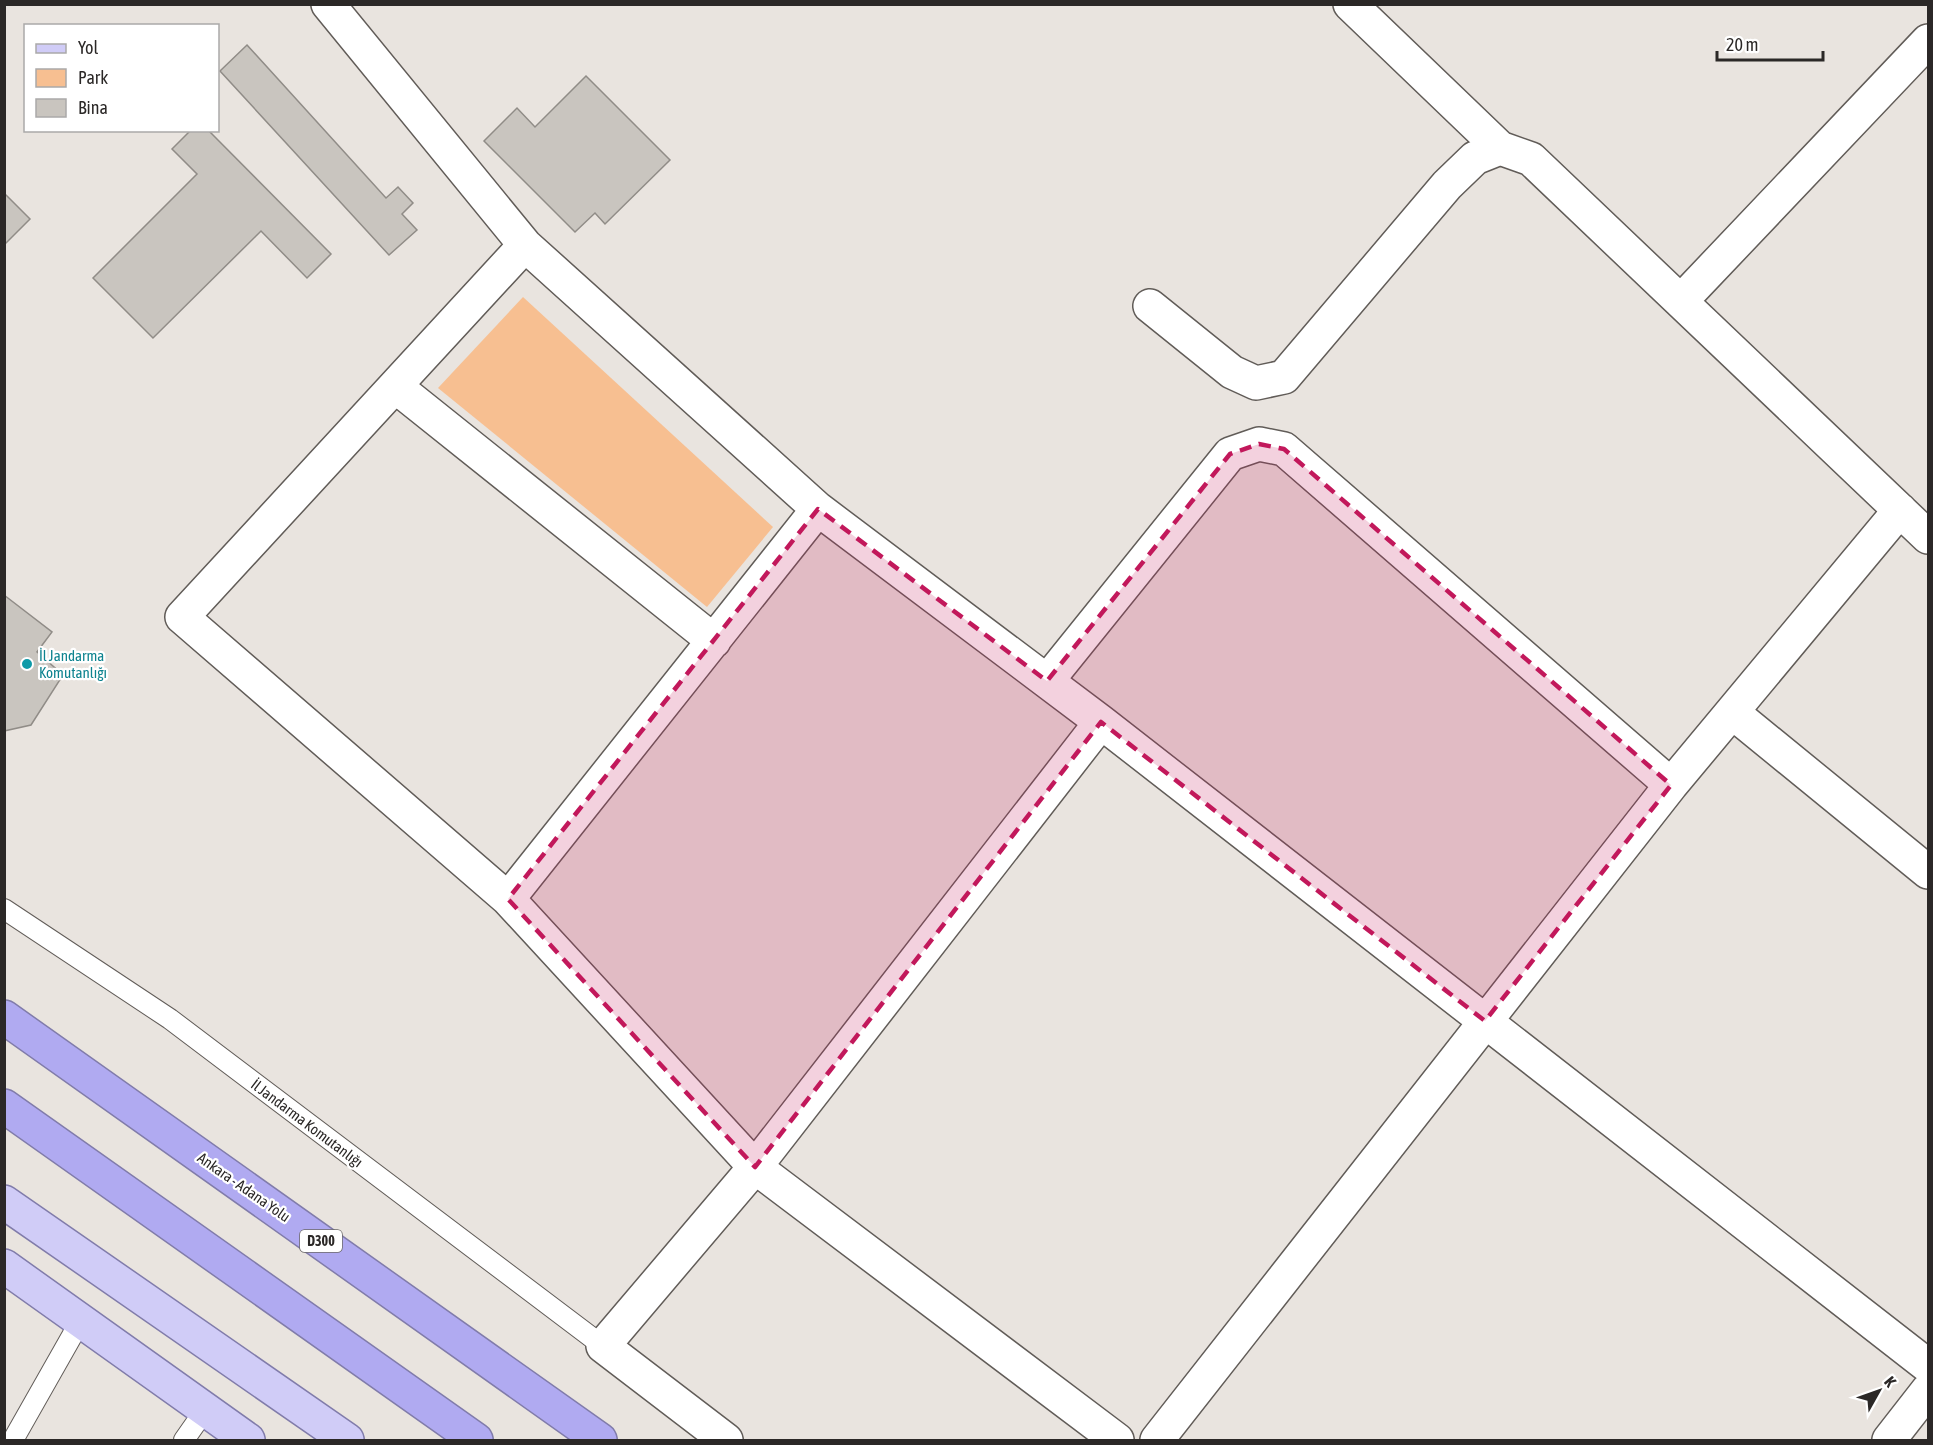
<svg xmlns="http://www.w3.org/2000/svg" width="1933" height="1445" font-family="'Asap Condensed',sans-serif">
<style>
.green{fill:#f7bf91}
.building{fill:#c9c5bf;stroke:#908c87;stroke-width:1.5}
.lines{fill:none;stroke-linecap:round;stroke-linejoin:round}
.lane-casing{stroke:#615c58;stroke-width:22}
.street-casing{stroke:#615c58;stroke-width:36}
.primary-casing{stroke:#817caa;stroke-width:36}
.highway-casing{stroke:#817caa;stroke-width:36}
.lane{stroke:#fff;stroke-width:20}
.street{stroke:#fff;stroke-width:33}
.primary{stroke:#d0ccf7;stroke-width:33}
.highway{stroke:#b0aaf1;stroke-width:33}
.marked{fill:#c2185b;fill-opacity:0.2;stroke:#c2185b;stroke-width:4.5;stroke-dasharray:12 8;stroke-linejoin:round}
.culture-dot{fill:#0f9aa8;stroke:#fff;stroke-width:2}
.labels{text-anchor:middle;dominant-baseline:central;stroke-width:4.5;stroke-linejoin:round;paint-order:stroke}
.shield{fill:#fff;stroke:#6b6868;stroke-width:1.5}
.shield-label{font-size:14px;font-weight:bold;fill:#2b2827}
.culture-label{font-size:15px;fill:#0d838f;stroke:#fff;text-anchor:start}
.street-label{font-size:15px;fill:#2b2827;stroke:#fff}
</style>
<rect width="100%" height="100%" fill="#e9e4df"/>
<path class="green" d="M523,297L773,527L707,607L438,388Z"/>
<path class="building" d="M247,45L386,198L398,187L413,203L402,214L417,230L389,255L220,71Z
M586,76L670,160L605,224L595,213L575,232L484,141L517,108L535,127Z
M191,130H208L331,254L307,278L261,231L153,338L93,278L197,174L172,149Z
M4,193L30,219L4,245Z
M4,595L52,632L37,652L63,675L31,725L4,731Z"/>
<g class="lines">
<g class="lane-casing">
<path id="lane" d="M4,909L170,1019L603,1346
M13,1440L81,1320
M184,1440L205,1410"/>
</g>
<g class="street-casing">
<path id="street" d="M328,4L525,245L818,509
M1350,4L1500,148
M525,245L182,617L508,899L755,1167L1117,1440
M1681,301L1928,41
M1150,306L1232,372L1256,383L1284,377L1447,185L1475,158L1500,148L1531,159L1928,537
M395,386L714,641
M1047,681L1230,454L1259,444L1284,449L1671,785
M1732,712L1928,872
M508,899L818,509L1101,722L1928,1366
M726,1440L603,1346L755,1167L1101,722
M1157,1440L1671,785L1900,510
M1889,1440L1928,1390"/>
</g>
<g class="primary-casing">
<path id="primary" d="M4,1202L347,1440
M4,1266L248,1440"/>
</g>
<g class="highway-casing">
<path id="highway" d="M4,1017L600,1440
M4,1106L476,1440"/>
</g>
<use href="#lane" class="lane"/>
<use href="#street" class="street"/>
<use href="#primary" class="primary"/>
<use href="#highway" class="highway"/>
</g>
<path class="marked" d="M1259,444L1284,449L1671,785L1485,1021L1101,722L755,1167L508,899L818,509L1047,681L1230,454Z"/>
<circle class="culture-dot" cx="27" cy="664" r="6"/>
<g class="labels">
<rect class="shield" x="300" y="1230" width="42" height="22" rx="4.5"/>
<g class="shield-label">
<text x="321" y="1241">D300</text>
</g>
<g class="culture-label">
<text x="39" y="655">İl Jandarma<tspan x="39" dy="17">Komutanlığı</tspan></text>
</g>
<g class="street-label">
<text transform="translate(307 1123) rotate(37)">İl Jandarma Komutanlığı</text>
<text transform="translate(244 1187) rotate(35)">Ankara - Adana Yolu</text>
</g>
</g>
<rect width="1933" height="1445" fill="none" stroke="#2b2827" stroke-width="12"/>
<rect x="24" y="24" width="195" height="108" fill="#ffffff" stroke="#aaa9a9" stroke-width="1.5"/>
<rect x="36" y="44" width="30" height="9" fill="#d0ccf7" stroke="#aaa9a9" stroke-width="1.5"/>
<text x="78" y="54" font-size="18" fill="#2b2827">Yol</text>
<rect x="36" y="69" width="30" height="18" fill="#f7bf91" stroke="#aaa9a9" stroke-width="1.5"/>
<text x="78" y="84" font-size="18" fill="#2b2827">Park</text>
<rect x="36" y="99" width="30" height="18" fill="#c9c5bf" stroke="#aaa9a9" stroke-width="1.5"/>
<text x="78" y="114" font-size="18" fill="#2b2827">Bina</text>
<g transform="translate(1879 1391) rotate(50)" stroke="#ffffff" stroke-width="4.5" paint-order="stroke">
<path d="M0-4.5L10 22L0 15L-10 22Z" fill="#2b2827"/>
<text y="-9" font-size="16" font-weight="bold" text-anchor="middle" fill="#2b2827">K</text>
</g>
<path d="M1717 51v9h106v-9" fill="none" stroke="#2b2827" stroke-width="3"/>
<text x="1726" y="51" font-size="18" fill="#2b2827" stroke="#ffffff" stroke-width="4.5" paint-order="stroke">20 m</text>
</svg>
